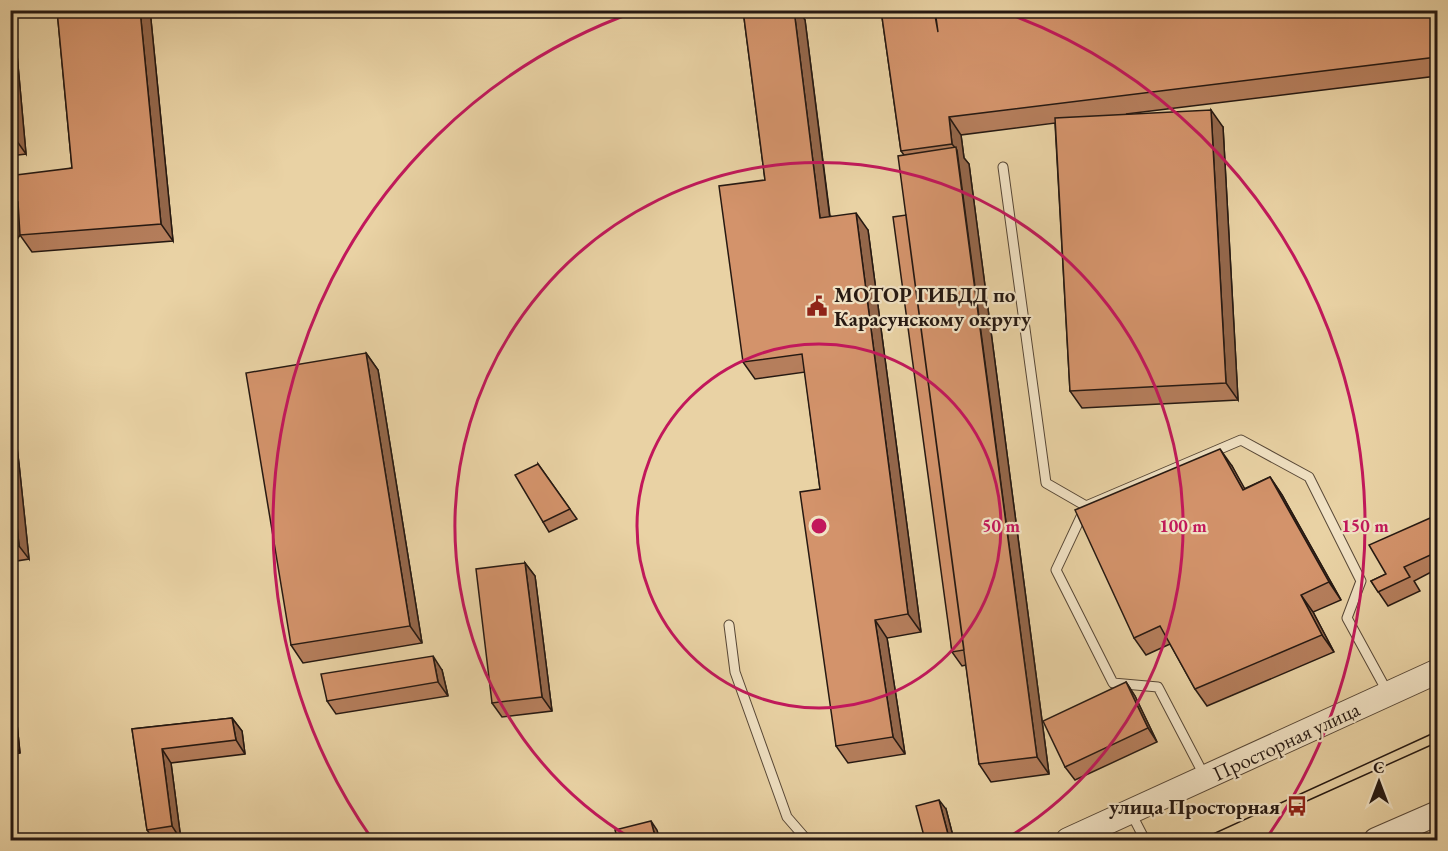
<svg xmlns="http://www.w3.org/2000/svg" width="1448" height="851" font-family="'EB Garamond',serif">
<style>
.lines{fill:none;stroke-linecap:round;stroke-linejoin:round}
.service-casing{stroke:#574736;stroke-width:11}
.tertiary-casing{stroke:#574736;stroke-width:26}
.service{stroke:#f1e2c4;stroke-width:9}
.tertiary{stroke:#f1e2c4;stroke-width:24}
.tram{stroke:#261912;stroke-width:1.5}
.wall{fill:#b57e5c;stroke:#261912;stroke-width:1.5}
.shaded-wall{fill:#94674b;stroke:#261912;stroke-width:1.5}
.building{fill:#d3936b;stroke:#261912;stroke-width:1.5}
.ring{fill:none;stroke:#c2185b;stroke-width:3}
.labels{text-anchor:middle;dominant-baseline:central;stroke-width:4.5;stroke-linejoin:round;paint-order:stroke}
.poi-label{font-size:21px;font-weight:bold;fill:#261912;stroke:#f1e2c4;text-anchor:start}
.street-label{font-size:21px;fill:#261912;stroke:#f1e2c4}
.centre{fill:#c2185b;stroke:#f1e2c4;stroke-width:3}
.ring-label{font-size:18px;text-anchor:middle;font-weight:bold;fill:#c2185b;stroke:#f1e2c4;stroke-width:4.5;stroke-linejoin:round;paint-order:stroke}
</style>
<rect width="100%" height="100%" fill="#e9d2a4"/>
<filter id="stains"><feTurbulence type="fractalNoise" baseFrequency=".00333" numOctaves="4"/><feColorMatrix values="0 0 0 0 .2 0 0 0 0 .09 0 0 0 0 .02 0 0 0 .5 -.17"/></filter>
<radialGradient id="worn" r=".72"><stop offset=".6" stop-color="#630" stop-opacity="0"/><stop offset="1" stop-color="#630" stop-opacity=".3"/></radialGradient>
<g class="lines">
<g class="service-casing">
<path id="service" d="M1003,167L1046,483L1086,506
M729,625L735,672L787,817L807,840
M1205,777L1158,687L1113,683L1056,570L1086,506L1241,440L1309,477L1361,581L1347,618L1388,693
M1131,813L1145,840"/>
</g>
<g class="tertiary-casing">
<path id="tertiary" d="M1068,840L1438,671
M1376,840L1438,813"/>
</g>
<use href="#service" class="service"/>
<use href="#tertiary" class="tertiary"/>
<path class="tram" d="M1289,809L1438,742
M1200,840L1438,731"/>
</g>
<path class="wall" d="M10,10H13L26,154L10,156Z
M57,10H150L173,241L32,252L20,235L10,249V183L72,168Z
M743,10H799L805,20L830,216L868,230L921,632L887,638L905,754L848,763L836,746L820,489L805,372L755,379L743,362L765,180Z
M881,10H1437V76L1126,114L1223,127L1238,400L1082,408L1070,391L1055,123L961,135L964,158L969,164L1049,774L991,782L979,764L966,665L962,666L952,652L906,215L904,155L901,151Z
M366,353L378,370L422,643L303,663L291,645Z
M10,393L19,464L29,559L10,562Z
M538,464L577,519L549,532L543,522Z
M1232,466L1244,489L1270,477L1282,495L1341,600L1313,612L1334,652L1207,706L1195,689L1170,644L1146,655L1134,638Z
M1437,515V569L1414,581L1420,591L1388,606L1371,581L1386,574Z
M525,563L535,576L552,711L502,717L492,703Z
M10,656L20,753L10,754Z
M442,670L448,696L336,714L327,701Z
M1126,682L1135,696L1157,742L1075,780L1065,767Z
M232,718L242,731L245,754L171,763L181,840H154L147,830L132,729Z
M946,809L954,840H925Z"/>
<path class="shaded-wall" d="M10,10H13L26,154L14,137L10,97Z
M140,10H150L173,241L161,224Z
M794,10H799L805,20L832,235L820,218Z
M1211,110L1223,127L1238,400L1226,383Z
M949,117L961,135L964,158L969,164L1049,774L1037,757L957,150L952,144Z
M18,203L30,221L10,249V214Z
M856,213L868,230L921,632L908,614Z
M366,353L378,370L422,643L410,626Z
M10,393L11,394L19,464L13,455L10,435Z
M1220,449L1232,466L1255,507L1243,490Z
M10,451L19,464L29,559L19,546Z
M1270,477L1282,495L1341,600L1329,582Z
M525,563L535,576L552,711L542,697Z
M1301,595L1313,612L1334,652L1322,635Z
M875,620L887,638L905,754L893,737Z
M10,656L20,753L11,739Z
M433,656L442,670L448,696L438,682Z
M1126,682L1135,696L1157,742L1148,728Z
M232,718L242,731L245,754L236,740Z
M162,749L171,763L181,840L172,826Z
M939,800L946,809L954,840H951L949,838Z
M651,821L657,830L660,840H656Z"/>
<path class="building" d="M57,10H140L161,224L20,235L18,203L10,214V183L16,175L72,168Z
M743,10H794L820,218L856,213L908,614L875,620L893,737L836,746L800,492L820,489L802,354L743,362L719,186L765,180Z
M881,10H934L938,32L935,10H1437V57L949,117L952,144L901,151Z
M10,97L14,137H10Z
M1211,110L1226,383L1070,391L1055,118Z
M956,147L1037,757L979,764L898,156Z
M906,215L964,650L952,652L893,217Z
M366,353L410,626L291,645L246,373Z
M10,435L13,455L10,451Z
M1220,449L1243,490L1270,477L1329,582L1301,595L1322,635L1195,689L1160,626L1134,638L1075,510Z
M10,457L19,546L10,547Z
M538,464L570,509L543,522L515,475Z
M1437,515V552L1404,567L1410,577L1378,592L1371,581L1386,574L1369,545Z
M525,563L542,697L492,703L476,569Z
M433,656L438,682L327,701L321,674Z
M1126,682L1148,728L1065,767L1043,721Z
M232,718L236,740L162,749L172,826L147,830L132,729Z
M939,800L949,838L937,840H925L916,806Z
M651,821L656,840H618L615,830Z"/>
<g class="ring">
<circle cx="819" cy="526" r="182"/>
<path d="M634 840A364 364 0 1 1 1004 840"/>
<path d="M372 839A546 546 0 0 1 637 11M1001 11A546 546 0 0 1 1266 839"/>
</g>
<defs>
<g id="civic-bare" transform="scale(1.62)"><path d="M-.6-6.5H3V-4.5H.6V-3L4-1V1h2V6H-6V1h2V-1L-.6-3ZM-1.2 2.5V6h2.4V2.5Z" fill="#8f2418" stroke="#f1e2c4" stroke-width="2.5" paint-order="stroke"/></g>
<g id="bus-bare" transform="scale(1.62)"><path d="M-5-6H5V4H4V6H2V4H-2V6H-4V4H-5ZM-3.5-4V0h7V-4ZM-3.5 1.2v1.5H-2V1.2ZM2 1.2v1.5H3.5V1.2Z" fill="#8f2418" stroke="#f1e2c4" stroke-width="2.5" paint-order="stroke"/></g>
</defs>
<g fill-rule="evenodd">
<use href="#civic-bare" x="817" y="306"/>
<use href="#bus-bare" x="1297" y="806"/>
</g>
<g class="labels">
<g class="poi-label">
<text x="834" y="294">МОТОР ГИБДД по<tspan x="834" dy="24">Карасунскому округу</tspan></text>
<text x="1280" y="806" text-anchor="end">улица Просторная</text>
</g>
<g class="street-label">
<text transform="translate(1286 741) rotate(-25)">Просторная улица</text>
</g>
</g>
<circle cx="819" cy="526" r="9" class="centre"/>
<g class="ring-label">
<text x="1001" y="532">50 m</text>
<text x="1183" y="532">100 m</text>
<text x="1365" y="532">150 m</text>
</g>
<rect width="1448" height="851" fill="none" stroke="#e9d2a4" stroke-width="36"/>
<rect x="12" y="12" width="1424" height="827" fill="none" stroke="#261912" stroke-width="3"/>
<rect x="18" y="18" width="1412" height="815" fill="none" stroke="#261912" stroke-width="1.5"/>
<g transform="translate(1379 782)" stroke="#f1e2c4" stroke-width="4.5" paint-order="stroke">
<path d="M0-4.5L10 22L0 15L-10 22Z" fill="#261912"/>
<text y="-9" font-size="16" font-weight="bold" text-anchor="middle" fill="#261912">С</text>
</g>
<rect width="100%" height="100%" filter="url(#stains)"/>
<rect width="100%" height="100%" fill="url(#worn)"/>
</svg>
